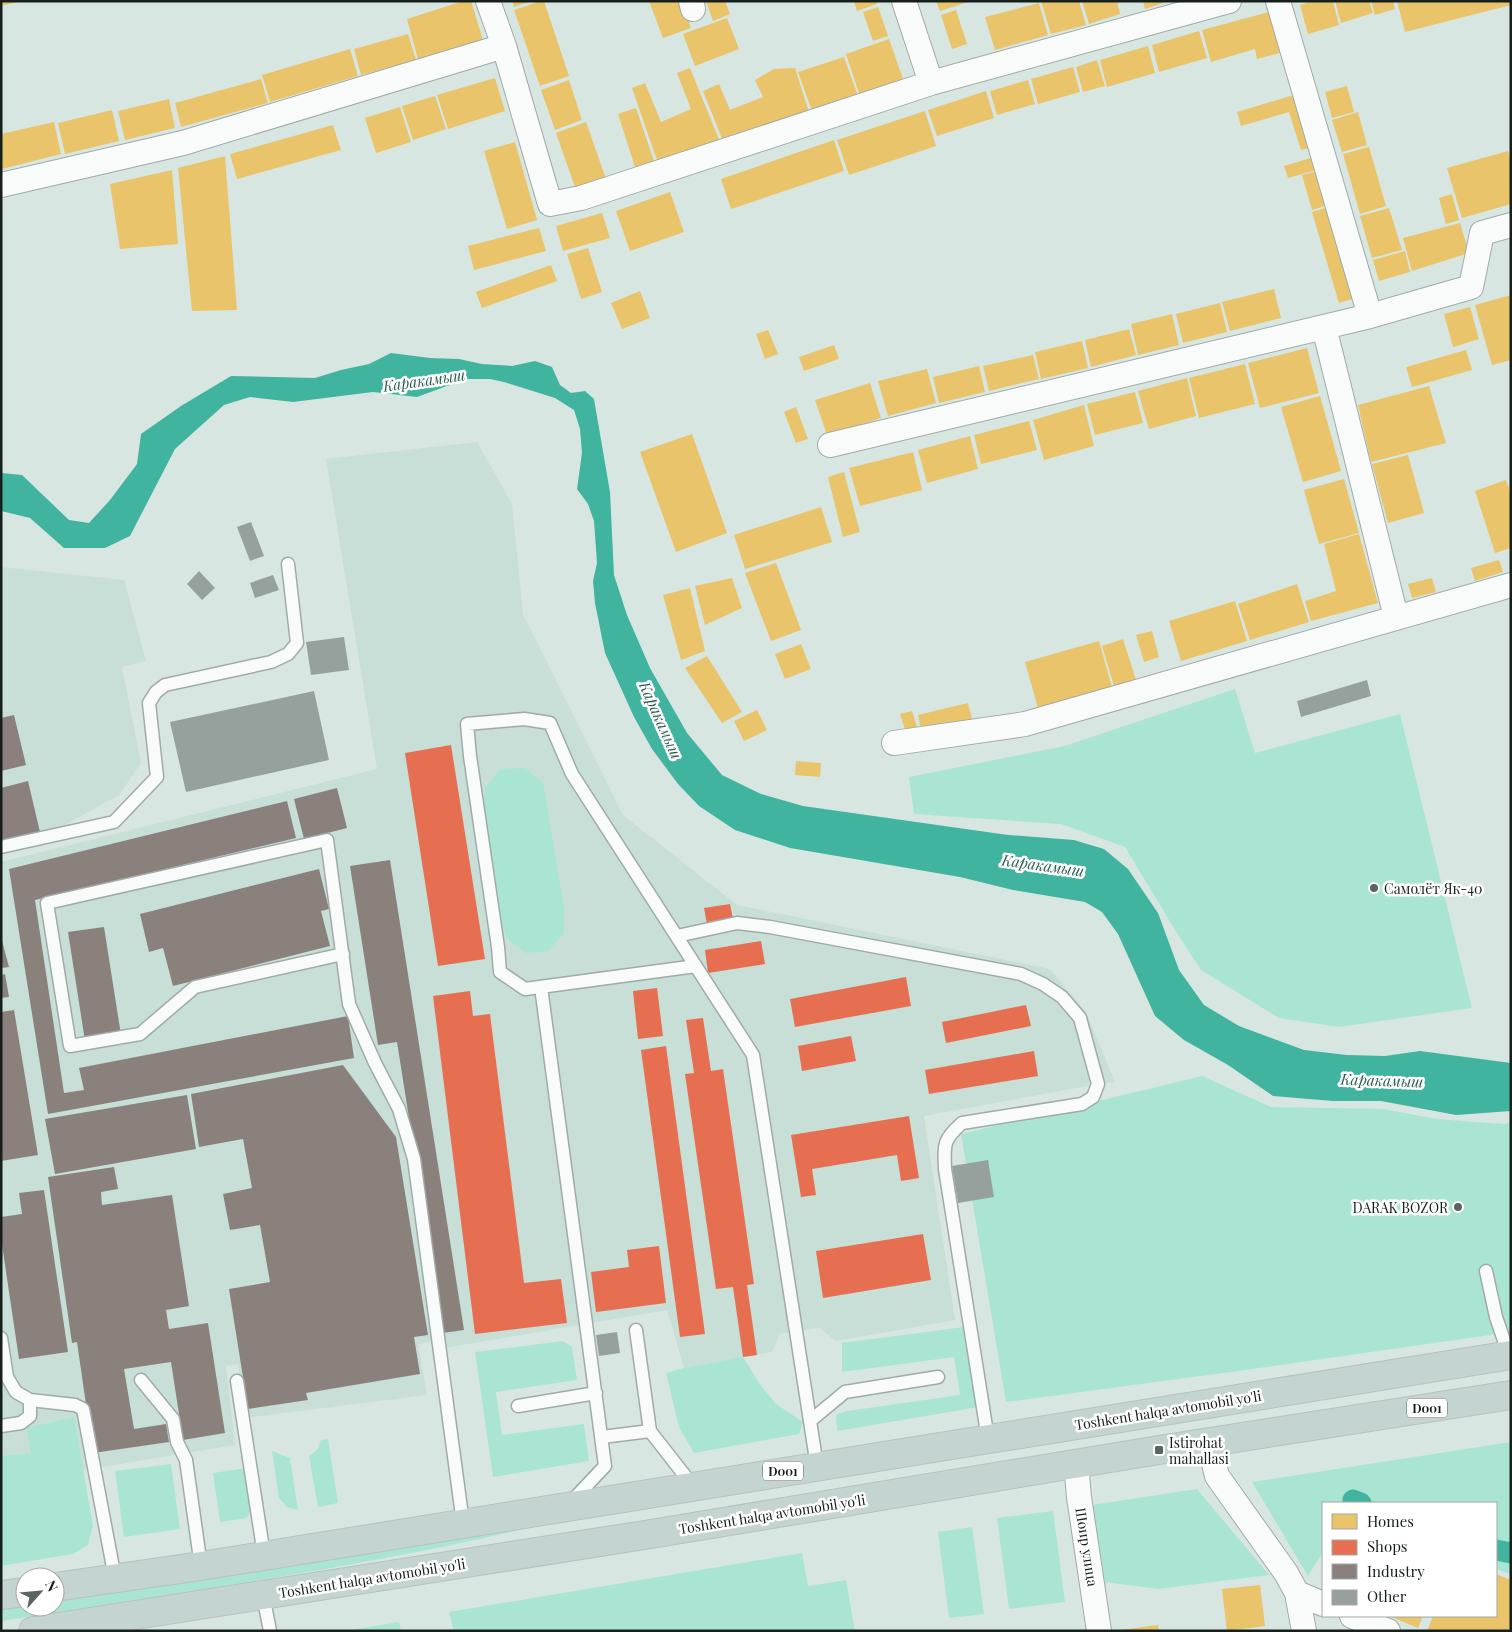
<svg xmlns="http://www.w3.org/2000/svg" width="1512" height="1632" font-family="'Playfair Display',serif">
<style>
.built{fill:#c7dfd6}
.green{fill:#aae5d4}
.water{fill:#41b49f}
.homes{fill:#e9c46a}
.shops{fill:#e76f51}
.industry{fill:#8a817c}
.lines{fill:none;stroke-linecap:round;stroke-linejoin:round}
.canal{stroke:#41b49f;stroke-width:21}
.building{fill:#96a19d}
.lane-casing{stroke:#a0aba7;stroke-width:15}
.street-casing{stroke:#a0aba7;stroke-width:26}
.highway-casing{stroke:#b9c1bf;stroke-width:30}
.lane{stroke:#f9fbfa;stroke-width:12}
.street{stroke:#f9fbfa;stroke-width:24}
.highway{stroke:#c4d4d0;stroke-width:28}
.poi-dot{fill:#5a6561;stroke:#fff;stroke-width:2}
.labels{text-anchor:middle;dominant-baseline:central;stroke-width:5;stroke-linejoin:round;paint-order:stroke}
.shield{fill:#fff;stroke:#5c6260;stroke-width:1}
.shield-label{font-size:12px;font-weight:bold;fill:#161f1c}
.poi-label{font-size:14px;fill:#161f1c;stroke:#fff;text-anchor:start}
.street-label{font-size:14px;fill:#161f1c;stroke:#fff}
.water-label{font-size:15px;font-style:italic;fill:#295c4f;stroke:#fff}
</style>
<rect width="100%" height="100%" fill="#d8e6e1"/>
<path class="built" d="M477,442L512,504L523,614L623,815L737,905L1050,969L1086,1012L1115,1082L1098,1084L924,1116L955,1320L836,1341L819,1328L796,1331L780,1334L772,1352L684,1368L667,1310L433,1350L431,1341L418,1344L427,1395L245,1418L238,1364L226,1366L235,1445L90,1469L1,1479V862L377,769L326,459Z
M1,567L124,580L146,661L122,667L141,763L119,795L52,832L1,843Z"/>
<path class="green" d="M1235,689L1255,753L1400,714L1472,1008L1339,1027L1279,1018L1201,970L1175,930L1125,847L1061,824L914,814L909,777L1065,746Z
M525,768L543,783L564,908V933L548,951L525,953L506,937L500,914L484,813L485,788L500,769Z
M1202,1076L1271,1107L1383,1109L1437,1119L1504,1124L1511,1123V1332L1238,1371L1006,1402L961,1134Z
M964,1327L979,1407L837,1431L836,1415L847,1411L960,1395L954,1357L842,1372V1343Z
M563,1341L572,1347L577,1380L496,1392L502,1435L584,1424L589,1461L493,1477L475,1352Z
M743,1357L759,1383L776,1404L803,1422L799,1434L694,1453L679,1427L666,1373L684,1368Z
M74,1417L93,1526L88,1545L73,1554L1,1566V1456L31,1453L27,1428Z
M328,1439L338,1503L318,1507L309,1456L317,1450L321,1440Z
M1511,1442V1574L1496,1569V1503H1323V1552L1308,1576L1252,1482Z
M272,1451L290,1458L298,1510L287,1507L279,1498Z
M171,1464L180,1529L124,1537L115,1471Z
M246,1468L252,1508L247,1518L220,1522L213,1473Z
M1197,1489L1269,1575L1158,1589L1105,1582L1092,1505Z
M1053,1511L1065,1602L1009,1609L997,1518Z
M545,1524C366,1567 183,1592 1,1621V1609L25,1605V1607H55V1600Z
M972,1527L984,1614L949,1618L938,1532Z
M802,1553L808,1586L846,1580L855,1631H454L449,1612Z
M399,1622L401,1631L351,1630Z"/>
<path class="water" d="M391,353L430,358L459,359L482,364L512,366L535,361L552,367L560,385L571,393L585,391L594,399L610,492L614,575L627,615L650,668L687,733L722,775L761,794L803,806L1008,835L1074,840L1104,849L1128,869L1158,913L1179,970L1204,1005L1239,1026L1304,1050L1347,1055L1385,1056L1420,1051L1511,1063V1111L1456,1115L1381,1101H1333L1273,1096L1228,1065L1184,1040L1155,1016L1118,934L1102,912L1085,902L1013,890L960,877L790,848L735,830L699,806L678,784L652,749L634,717L605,653L595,603L593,581L597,563L594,521L588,504L577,489L582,453L580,429L574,410L555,398L504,382L490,379H466L417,397L373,392L293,402L250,397L224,405L175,449L130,536L105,548H64L30,518L1,511V473L22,475L69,520L89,523L110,500L137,464L141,434L181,406L231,376L315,378L341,370L369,364Z"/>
<path class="homes" d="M1,1H17V2L1,6Z
M463,1H471L483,40L418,59L407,19Z
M512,1H530V2L514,7Z
M541,1H544L569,76L540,86L514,10Z
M649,1H681L691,28L663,38Z
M706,1H725L730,14L713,21Z
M854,1H876L877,4L857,11Z
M936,1H968V2L940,11Z
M1041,1H1079L1086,25L1051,34Z
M1082,1H1117L1120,14L1089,24Z
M1143,1H1163V3L1145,9Z
M1313,1H1333L1339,25L1308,34L1300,5Z
M1335,1H1369L1373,13L1341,23Z
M1371,1H1393L1395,9L1375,15Z
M1397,1H1511V5L1405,32Z
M1039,3L1048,35L995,50L985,17Z
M878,7L888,36L873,41L863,12Z
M956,10L967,44L952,49L941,15Z
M1269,12L1280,53L1257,59L1255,49L1211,62L1202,30Z
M727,18L739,49L695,66L683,34Z
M1199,31L1207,58L1159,72L1152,45Z
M408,34L416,60L361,75L354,49Z
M889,39L904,82L860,96L846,54Z
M1148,46L1155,73L1107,87L1100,60Z
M350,49L358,76L270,102L262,75Z
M844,57L858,96L812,111L798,72Z
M1097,60L1105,86L1083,92L1076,67Z
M1073,67L1080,92L1038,104L1031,79Z
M690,68L720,142L658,163L632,88L645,83L661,122L691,109L677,73Z
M795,68L809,112L723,141L703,91L719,84L730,110L763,97L755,80L774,69Z
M495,78L505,111L448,129L437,95Z
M261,79L268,103L181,127L175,103Z
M569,80L582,120L555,130L541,90Z
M1028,80L1035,104L997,115L990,91Z
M1347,86L1354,112L1332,118L1325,92Z
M986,91L994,118L937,136L928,110Z
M1294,95L1310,148L1301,150L1289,112L1241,126L1237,112Z
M435,96L446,129L413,140L402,106Z
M169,99L175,128L125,140L118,111Z
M400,107L411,142L376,153L365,118Z
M636,108L655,164L636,170L618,114Z
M112,110L119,141L65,154L58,123Z
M925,111L936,146L849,175L837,140Z
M1358,112L1367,145L1342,152L1332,120Z
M54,122L61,154L2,169L1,134Z
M586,122L606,179L576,190L556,133Z
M333,125L341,150L237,179L230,154Z
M834,140L844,171L731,209L721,179Z
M515,142L537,220L507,229L484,151Z
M1369,147L1386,206L1360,214L1343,154Z
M1508,151L1511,162V204L1462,218L1447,168Z
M225,156L237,310L192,311L178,168Z
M1314,157L1317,170L1288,178L1284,166Z
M172,170L178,244L120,249L110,184Z
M1318,171L1328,205L1312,210L1302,175Z
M670,192L684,232L630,251L616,211Z
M1452,194L1459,220L1446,224L1439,198Z
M1329,207L1356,298L1339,303L1312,212Z
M1389,208L1402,250L1372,258L1360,216Z
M602,213L610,238L563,251L556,226Z
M1460,223L1469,253L1412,271L1403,238Z
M539,228L546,251L474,270L468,246Z
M588,248L602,292L581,299L567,254Z
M1405,251L1410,272L1379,281L1373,260Z
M551,265L557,281L482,308L476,292Z
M1274,289L1281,318L1230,331L1222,302Z
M640,291L650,318L622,329L611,303Z
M1511,295V360L1492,365L1475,305Z
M1220,303L1227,332L1183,343L1176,314Z
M1470,307L1479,339L1453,347L1444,314Z
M1172,314L1179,345L1138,355L1131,324Z
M1129,329L1136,355L1091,367L1085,340Z
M768,330L778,354L765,359L756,334Z
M1082,341L1088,368L1041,379L1035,352Z
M834,345L839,359L804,371L799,357Z
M1307,348L1319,393L1260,408L1248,363Z
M1466,350L1472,370L1412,387L1406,367Z
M1033,355L1039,379L989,391L983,366Z
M1245,364L1255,404L1199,418L1189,378Z
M979,366L985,392L939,403L933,377Z
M927,369L936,403L888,416L878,381Z
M1187,378L1196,416L1149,429L1138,391Z
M870,383L881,418L827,435L815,400Z
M1429,386L1446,443L1371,462L1358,405Z
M1135,392L1143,423L1095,435L1087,404Z
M1320,396L1341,471L1303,482L1281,407Z
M1084,405L1094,446L1044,460L1033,420Z
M796,407L808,439L796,443L784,412Z
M1029,421L1037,450L981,464L974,435Z
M692,434L727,533L676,552L640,452Z
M970,436L978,469L927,483L918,450Z
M913,452L922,490L860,506L849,468Z
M1408,455L1424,513L1388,523L1372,464Z
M844,472L860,532L843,537L828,477Z
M1344,479L1359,533L1319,544L1304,490Z
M1506,480L1511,494V548L1495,553L1475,491Z
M821,507L832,542L745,569L734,535Z
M1359,534L1378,603L1311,621L1305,601L1336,591L1324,544Z
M1499,560L1503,572L1475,581L1471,568Z
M776,563L801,630L771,641L745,573Z
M732,578L742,608L705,625L695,586Z
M1432,578L1436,592L1412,598L1408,584Z
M1297,584L1309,622L1250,640L1238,604Z
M690,588L705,651L681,660L663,595Z
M1235,601L1247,641L1181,661L1169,621Z
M1152,631L1159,657L1144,662L1136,635Z
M1123,639L1136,680L1114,686L1102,646Z
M1099,641L1112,687L1038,708L1025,662Z
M801,644L811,669L785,679L775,654Z
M707,656L742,712L722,723L685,668Z
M968,703L972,719L921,729L918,715Z
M757,710L767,730L744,741L734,721Z
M912,711L918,730L906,732L900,714Z
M796,761L821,763L820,777L795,775Z
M1496,1574L1511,1580V1631H1427L1433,1616H1496Z
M1260,1585L1265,1626L1227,1631L1222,1589Z
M1389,1616H1423L1418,1628Z
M1158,1625L1159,1631H1120V1630Z"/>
<path class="shops" d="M451,745L485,959L438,966L405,753Z
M730,904L733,919L707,924L704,908Z
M761,941L765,964L708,973L705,950Z
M906,977L911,1006L795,1027L790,999Z
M657,988L663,1036L638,1039L633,991Z
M470,991L473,1016L490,1014L524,1283L561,1279L567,1323L475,1334L433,996Z
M1026,1005L1031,1026L946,1043L942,1022Z
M703,1018L711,1071L723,1069L754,1284L747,1285L757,1355L743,1357L733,1287L716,1289L685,1074L694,1073L686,1020Z
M851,1036L856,1061L802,1071L798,1046Z
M666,1046L705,1334L680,1337L641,1050Z
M1034,1051L1038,1076L929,1094L925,1070Z
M909,1116L919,1178L901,1181L897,1155L812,1169L816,1195L801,1197L791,1135Z
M923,1234L931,1280L823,1298L816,1251Z
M659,1246L666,1303L596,1312L591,1272L629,1267L627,1250Z"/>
<path class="industry" d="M14,715L26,765L1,771V718Z
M28,781L40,832L1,841V788Z
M337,788L347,828L304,839L294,799Z
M287,801L296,838L35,900L64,1093L84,1090L79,1068L348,1016L354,1058L48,1114L9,869Z
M390,860L464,1330L443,1333L397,1042L378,1045L350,866Z
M319,869L329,909L321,911L330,946L173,986L163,948L149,952L140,914Z
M104,927L121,1035L85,1041L68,932Z
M1,937L9,967L1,968Z
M5,974L9,997L1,998V975Z
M14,1010L38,1155L1,1161V1012Z
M343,1065L396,1137L428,1335L414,1337L420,1374L306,1393L308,1400L248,1409L229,1289L270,1282L260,1225L230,1230L223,1194L252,1188L243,1139L199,1147L191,1094Z
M187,1095L196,1149L55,1174L45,1119Z
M114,1167L118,1189L101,1192L102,1205L172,1195L189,1306L166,1310L169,1329L208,1323L225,1433L183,1440L171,1362L124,1369L134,1429L166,1424L169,1442L93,1453L77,1342L72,1343L48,1177Z
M44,1190L68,1352L19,1359L1,1238V1217L22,1214L19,1193Z"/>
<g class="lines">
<path class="canal" d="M1353,1500L1361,1503
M1496,1550L1511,1553"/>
</g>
<path class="building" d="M251,522L264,556L250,561L237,527Z
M199,571L215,588L202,600L187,584Z
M273,575L279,590L255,598L250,583Z
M344,637L349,670L311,675L306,642Z
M1367,680L1371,696L1301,717L1297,701Z
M314,691L329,760L186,792L170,722Z
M988,1160L994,1197L958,1203L952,1166Z
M617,1332L620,1353L599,1356L596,1335Z"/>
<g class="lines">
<g class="lane-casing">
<path id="lane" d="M1,847L114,822L157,777L149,703L156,692L165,685L271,662L288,654L297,643L288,564
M677,936L737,923L770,927L1021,974L1043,984L1062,997L1080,1018L1098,1084L1093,1097L1082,1104L962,1123C943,1140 944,1144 945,1169L988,1439
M343,954L195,987L140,1034L70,1046L47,903L327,840L349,1004L375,1063L399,1109L414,1159L463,1523
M696,966L525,989L500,972L498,947L470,756L467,724L524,719L550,723L572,774L753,1055L817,1466
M541,987L605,1466L571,1502
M1486,1271L1496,1317L1509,1355
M636,1330L650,1431
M1,1338L7,1377L16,1392L30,1400L75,1405L83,1409L115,1578
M141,1380L173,1419L177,1442L186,1460L201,1566
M237,1381L264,1555
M518,1406L596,1393
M810,1421L845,1392L938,1377
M1,1426L21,1423L30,1416V1400
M602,1437L650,1431L693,1486
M263,1595L270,1631"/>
</g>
<g class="street-casing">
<path id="street" d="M488,1L504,46L550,204L581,198L931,83L1229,1
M691,1L693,9
M904,1L931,83
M1278,1L1370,316
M1,185L183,143L504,46
M1324,327L1396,617
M830,445L1370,316L1471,287L1482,233L1511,225
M894,743L1025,724L1511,585
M1209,1442L1217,1476L1286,1573L1297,1593L1304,1631
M1076,1463L1079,1497L1099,1631
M1297,1593L1323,1604
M1352,1616L1388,1631"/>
</g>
<g class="highway-casing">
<path id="highway" d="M55,1587L201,1566L1511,1355
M1,1595L25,1592
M33,1631L651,1534L1159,1450L1511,1395"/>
</g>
<use href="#lane" class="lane"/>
<use href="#street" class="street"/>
<use href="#highway" class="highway"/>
</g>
<g class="poi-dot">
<circle cx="1374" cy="888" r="5"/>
<circle cx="1458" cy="1207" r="5"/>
<rect x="1154" y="1445" width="10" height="10" rx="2.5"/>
</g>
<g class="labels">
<g class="shield">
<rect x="1407" y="1398.5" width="40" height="19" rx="4"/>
<rect x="763" y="1461.5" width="40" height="19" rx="4"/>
</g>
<g class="shield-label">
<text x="1427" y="1408">D001</text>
<text x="783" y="1471">D001</text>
</g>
<g class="poi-label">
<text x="1384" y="888">Самолёт Як-40</text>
<text x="1448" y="1207" text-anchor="end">DARAK BOZOR</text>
<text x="1169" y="1442">Istirohat<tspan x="1169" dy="16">mahallasi</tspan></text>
</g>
<g class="street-label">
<text transform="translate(1168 1410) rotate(-9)">Toshkent halqa avtomobil yo'li</text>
<text transform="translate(772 1514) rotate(-9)">Toshkent halqa avtomobil yo'li</text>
<text transform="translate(1087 1547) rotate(81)">Шоир улица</text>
<text transform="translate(372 1578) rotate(-9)">Toshkent halqa avtomobil yo'li</text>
</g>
<g class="water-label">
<text transform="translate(424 380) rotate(-8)">Каракамыш</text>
<text transform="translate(661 720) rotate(66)">Каракамыш</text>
<text transform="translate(1043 865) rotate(8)">Каракамыш</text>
<text transform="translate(1382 1080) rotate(2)">Каракамыш</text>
</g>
</g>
<rect width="1512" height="1632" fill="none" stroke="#161f1c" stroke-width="5"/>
<rect x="1322" y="1502" width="175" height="115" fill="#ffffff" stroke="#a2a5a4"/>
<rect x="1332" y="1514" width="25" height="15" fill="#e9c46a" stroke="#a2a5a4"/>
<text x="1367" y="1527" font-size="15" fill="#161f1c">Homes</text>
<rect x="1332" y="1540" width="25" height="15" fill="#e76f51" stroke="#a2a5a4"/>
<text x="1367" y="1552" font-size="15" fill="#161f1c">Shops</text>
<rect x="1332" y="1564" width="25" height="15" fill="#8a817c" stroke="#a2a5a4"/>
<text x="1367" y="1577" font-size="15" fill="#161f1c">Industry</text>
<rect x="1332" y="1590" width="25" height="15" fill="#96a19d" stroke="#a2a5a4"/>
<text x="1367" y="1602" font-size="15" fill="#161f1c">Other</text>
<g transform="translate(40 1592) rotate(63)"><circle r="24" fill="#ffffff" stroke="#a2a5a4"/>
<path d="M0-4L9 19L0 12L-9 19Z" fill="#5a6561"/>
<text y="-8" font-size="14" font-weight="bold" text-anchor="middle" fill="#161f1c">N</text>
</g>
</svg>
